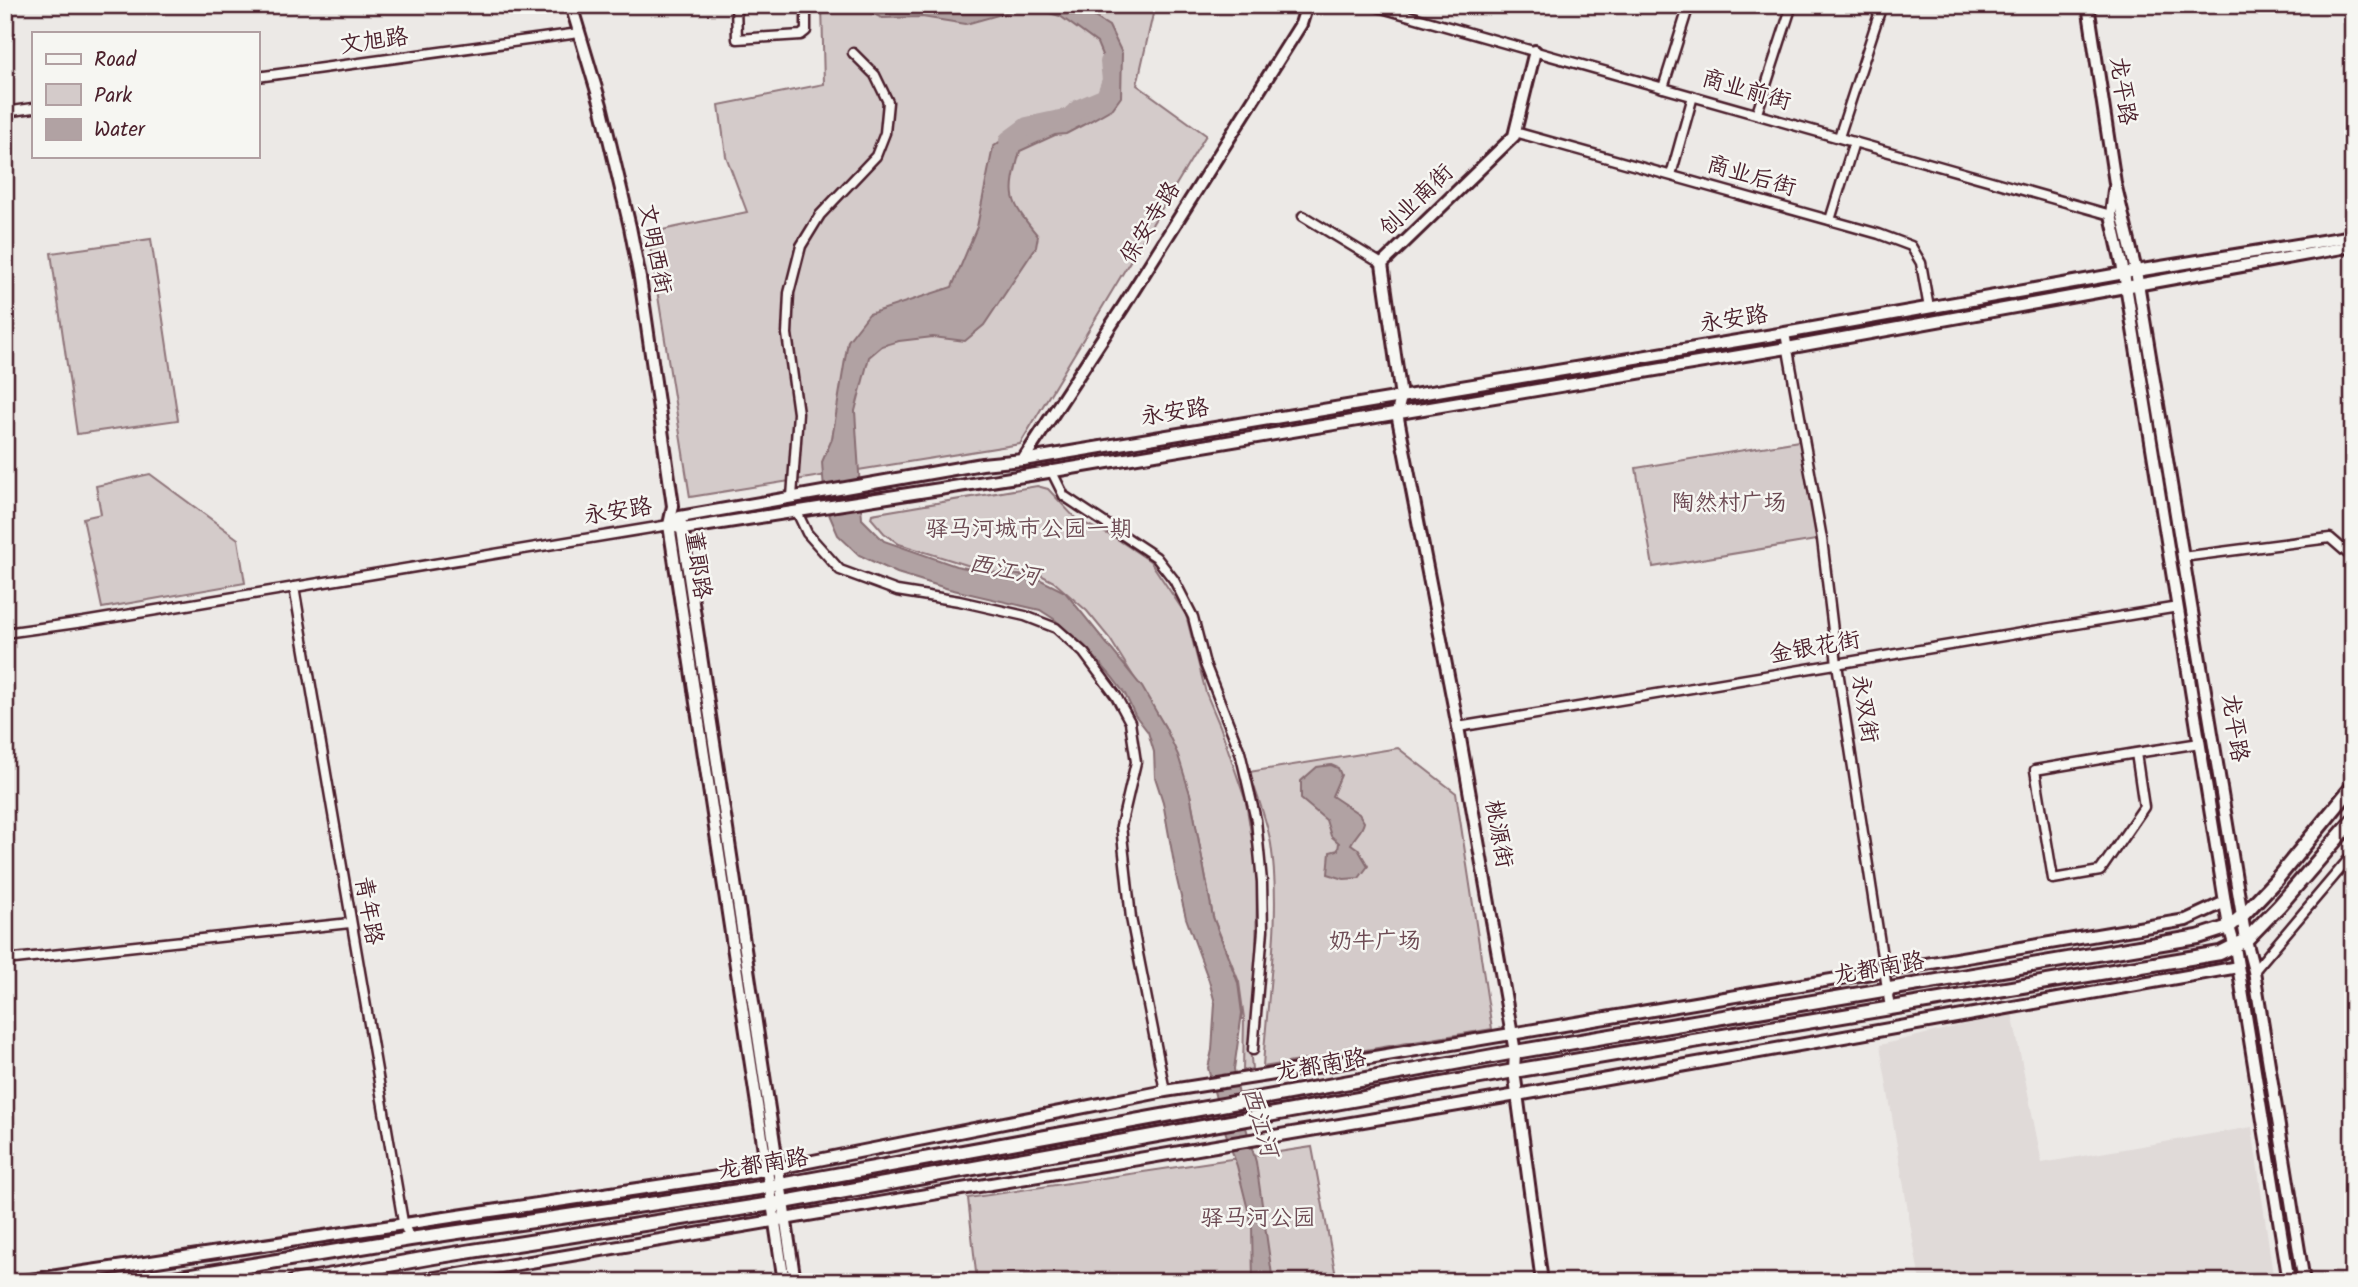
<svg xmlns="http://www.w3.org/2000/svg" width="2358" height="1287" font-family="Kalam,'LXGW WenKai TC',sans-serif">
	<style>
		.built { fill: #e0dad8 }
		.green { fill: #d4cbca; stroke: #8f757a; stroke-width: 2 }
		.water { fill: #b1a2a3; stroke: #886e73; stroke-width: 2 }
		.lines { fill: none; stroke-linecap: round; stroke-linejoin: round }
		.river { stroke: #b1a2a3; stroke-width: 18 }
		.street-casing { stroke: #4a1f2b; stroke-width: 13 }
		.secondary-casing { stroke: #4a1f2b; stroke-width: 16 }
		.primary-casing { stroke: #4a1f2b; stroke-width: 18 }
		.street { stroke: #f6f6f2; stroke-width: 8 }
		.secondary { stroke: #f6f6f2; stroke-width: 10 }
		.primary { stroke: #f6f6f2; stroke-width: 12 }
		.labels { text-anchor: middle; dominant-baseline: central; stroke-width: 5; stroke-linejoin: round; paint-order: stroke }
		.street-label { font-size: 23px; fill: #4a1f2b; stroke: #f6f6f2 }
		.park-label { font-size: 23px; fill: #6c4a53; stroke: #f6f6f2 }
		.water-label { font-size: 24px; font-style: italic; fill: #6e4d55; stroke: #f6f6f2 }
	</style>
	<rect width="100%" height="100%" fill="#ece9e6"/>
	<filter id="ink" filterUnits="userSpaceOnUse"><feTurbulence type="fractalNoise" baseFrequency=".0143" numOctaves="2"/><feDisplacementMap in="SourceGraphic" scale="14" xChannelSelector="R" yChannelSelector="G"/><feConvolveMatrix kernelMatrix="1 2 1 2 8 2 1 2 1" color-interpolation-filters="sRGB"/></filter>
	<g filter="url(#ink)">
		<polygon class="built" points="2012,1013 2042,1163 2252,1127 2274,1282 1920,1282 1880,1045"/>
		<g class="green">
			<polygon points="822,5 1155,5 1137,85 1206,135 1020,444 690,497 648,233 747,212 726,156 719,105 824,84"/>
			<polygon points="151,239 178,420 77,434 51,253"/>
			<polygon points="1805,440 1822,539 1653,567 1636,468"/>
			<polygon points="150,474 238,539 245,583 102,608 83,518 101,514 96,486"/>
			<polygon points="1037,486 1048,489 1077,520 1114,537 1150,561 1186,615 1206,693 1220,726 1246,802 1257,871 1256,975 1249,1036 1252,1069 1243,1071 1244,1018 1239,982 1213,917 1190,794 1165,727 1110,639 1087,611 1054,582 1037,573 1015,571 997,573 967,565 899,544 884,533 871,518 872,514"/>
			<path d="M1398 748 1456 793 1492 1029 1263 1067C1267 994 1282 917 1271 844 1267 820 1257 795 1249 772Z"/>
			<polygon points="1312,1147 1337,1282 977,1282 968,1198"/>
		</g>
		<g class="water">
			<path d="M854 5H1075L1109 26 1122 53 1121 97 1113 108 1083 125 1066 134 1055 135 1020 151C1008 197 1008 199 1038 236L1036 247 984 325 965 341 933 337 899 341 882 346 869 357 855 411 862 519 884 541 956 566 991 573 1033 576 1065 592 1142 687 1165 727 1178 755 1190 794 1213 917 1238 983 1242 1013 1234 1069 1243 1117 1256 1162 1273 1282H1253L1252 1226 1237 1166 1222 1122 1208 1068 1212 1050 1215 1003 1209 981 1186 918 1177 880 1163 802 1155 777 1154 752 1148 732 1135 715 1125 694 1112 677 1085 646 1054 619 1040 610 949 589 897 573 859 555 838 535 825 505 822 462 832 439 848 341 869 314 952 287 977 227 993 147 1017 128 1058 121 1085 102 1110 88 1107 67 1097 43 1060 16 1027 7 966 24 922 17 882 18Z"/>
			<path d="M1331 765 1338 768 1341 775 1332 796 1359 814 1364 822C1362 832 1355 835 1351 844L1358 849 1368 866 1359 878 1344 879 1328 874 1330 852 1338 850 1339 843 1331 836 1326 820 1301 799V781L1317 767Z"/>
		</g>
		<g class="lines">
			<polyline class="river" points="1008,140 1027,126 1069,117 1079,108 1105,97 1111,80 1109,62"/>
			<g class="street-casing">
				<g id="street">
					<polyline points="736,5 737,39 801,35 806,31 806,5"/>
					<polyline points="1371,5 2111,215"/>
					<polyline points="257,77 579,33"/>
					<polyline points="1663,88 1689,5"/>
					<polyline points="5,112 33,108"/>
					<polyline points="1757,113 1792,5"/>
					<polyline points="1515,132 1879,234 1911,246 1921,263 1929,308"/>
					<polyline points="1839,137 1882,5"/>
					<polyline points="1671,175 1693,96"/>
					<polyline points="1303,216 1382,264"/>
					<polyline points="1830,220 1854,142"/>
					<polyline points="1785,333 1822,539 1837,664 1890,1008"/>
					<polyline points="1051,470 1064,496 1156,557 1174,580 1193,617 1205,664 1240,752 1256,820 1262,882 1263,930 1253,1050"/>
					<polyline points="792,497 798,413 787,334 789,293 801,246 820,215 876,156 885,133 888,102 875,75 853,53"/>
					<polyline points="797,512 807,533 840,570 897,591 959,601 1025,616 1056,628 1084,653 1116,696 1130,722 1136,762 1121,826 1131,918 1165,1091"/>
					<polyline points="2182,557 2330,538 2353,558"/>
					<polyline points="294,587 403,1222 410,1239"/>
					<polyline points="5,633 84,622 669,525"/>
					<polyline points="1458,727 2178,607"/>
					<polyline points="2136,753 2035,770 2053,879 2100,871 2144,807 2136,753 2200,743"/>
					<polyline points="5,960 350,923"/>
					<polyline points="2254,971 2353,854"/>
				</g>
			</g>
			<g class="secondary-casing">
				<g id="secondary">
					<polyline points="571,5 601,105 630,227 640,278 673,506 669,525 784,1282"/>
					<polyline points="2088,5 2115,183 2136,271 2246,940 2254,971 2304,1282"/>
					<polyline points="1535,51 1514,136 1382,264 1401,397 1397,413 1458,727 1515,1052 1514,1071 1542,1282"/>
					<polyline points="2114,190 2111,215 2124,273 2229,927 2235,947 2289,1282"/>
					<polyline points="1023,460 1123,307 1301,24 1307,5"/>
					<polyline points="681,523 795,1282"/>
					<polyline points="669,525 680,517 982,464 1023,460 1785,333 2136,271 2353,236"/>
					<polyline points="669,525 683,529 1036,474 1787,348 2353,246"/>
					<polyline points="17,1282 778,1168 1165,1091 1268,1075 2186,920 2225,902"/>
					<polyline points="412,1282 1517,1095 2238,967"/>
				</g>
			</g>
			<g class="primary-casing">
				<g id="primary">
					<polyline points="150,1282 410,1239 780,1185 1515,1052 2198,937 2229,927 2243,915 2276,880 2353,786"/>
					<polyline points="293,1282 434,1257 784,1202 1514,1071 2220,953 2246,940 2279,906 2353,820"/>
				</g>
			</g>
			<use href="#street" class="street"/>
			<use href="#secondary" class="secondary"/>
			<use href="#primary" class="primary"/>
		</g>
	</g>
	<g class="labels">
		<g class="street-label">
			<text transform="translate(374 42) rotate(-8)">文旭路</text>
			<text transform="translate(1746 91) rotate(16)">商业前街</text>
			<text transform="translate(2122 91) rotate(81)">龙平路</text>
			<text transform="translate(1751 177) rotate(16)">商业后街</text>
			<text transform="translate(1417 201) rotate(-44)">创业南街</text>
			<text transform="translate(1151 223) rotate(-58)">保安寺路</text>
			<text transform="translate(654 249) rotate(79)">文明西街</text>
			<text transform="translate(1734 320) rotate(-9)">永安路</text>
			<text transform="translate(1175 413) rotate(-9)">永安路</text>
			<text transform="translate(618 512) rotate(-9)">永安路</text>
			<text transform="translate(697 565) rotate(82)">董郞路</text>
			<text transform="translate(1815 648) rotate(-10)">金银花街</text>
			<text transform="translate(1864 709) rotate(81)">永双街</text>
			<text transform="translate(2234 728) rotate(81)">龙平路</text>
			<text transform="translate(1498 834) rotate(80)">桃源街</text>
			<text transform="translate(368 911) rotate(80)">青年路</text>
			<text transform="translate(1879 969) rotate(-10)">龙都南路</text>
			<text transform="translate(1321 1066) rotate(-10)">龙都南路</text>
			<text transform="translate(763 1165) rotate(-9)">龙都南路</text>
		</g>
		<g class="park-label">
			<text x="1729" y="504">陶然村广场</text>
			<text x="1029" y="530">驿马河城市公园一期</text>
			<text x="1375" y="942">奶牛广场</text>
			<text x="1258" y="1219">驿马河公园</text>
		</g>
		<g class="water-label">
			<text transform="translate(1004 571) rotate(12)">西江河</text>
			<text transform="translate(1259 1122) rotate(73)">西江河</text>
		</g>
	</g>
	<rect width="2358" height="1287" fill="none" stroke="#f6f6f2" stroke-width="28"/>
	<rect x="14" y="14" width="2330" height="1259" fill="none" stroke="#4a1f2b" stroke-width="2.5" filter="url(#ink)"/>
	<rect x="32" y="32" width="228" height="126" fill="#f6f6f2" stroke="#b1a0a2" stroke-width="2"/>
	<rect x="46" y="54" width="35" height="10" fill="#f6f6f2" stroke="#b1a0a2" stroke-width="2"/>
	<text x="94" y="66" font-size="21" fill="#4a1f2b">Road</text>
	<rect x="46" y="84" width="35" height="21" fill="#d4cbca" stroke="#b1a0a2" stroke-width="2"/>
	<text x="94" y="102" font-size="21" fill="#4a1f2b">Park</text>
	<rect x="46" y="119" width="35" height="21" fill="#b1a2a3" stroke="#b1a0a2" stroke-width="2"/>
	<text x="94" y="136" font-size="21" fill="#4a1f2b">Water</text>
</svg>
